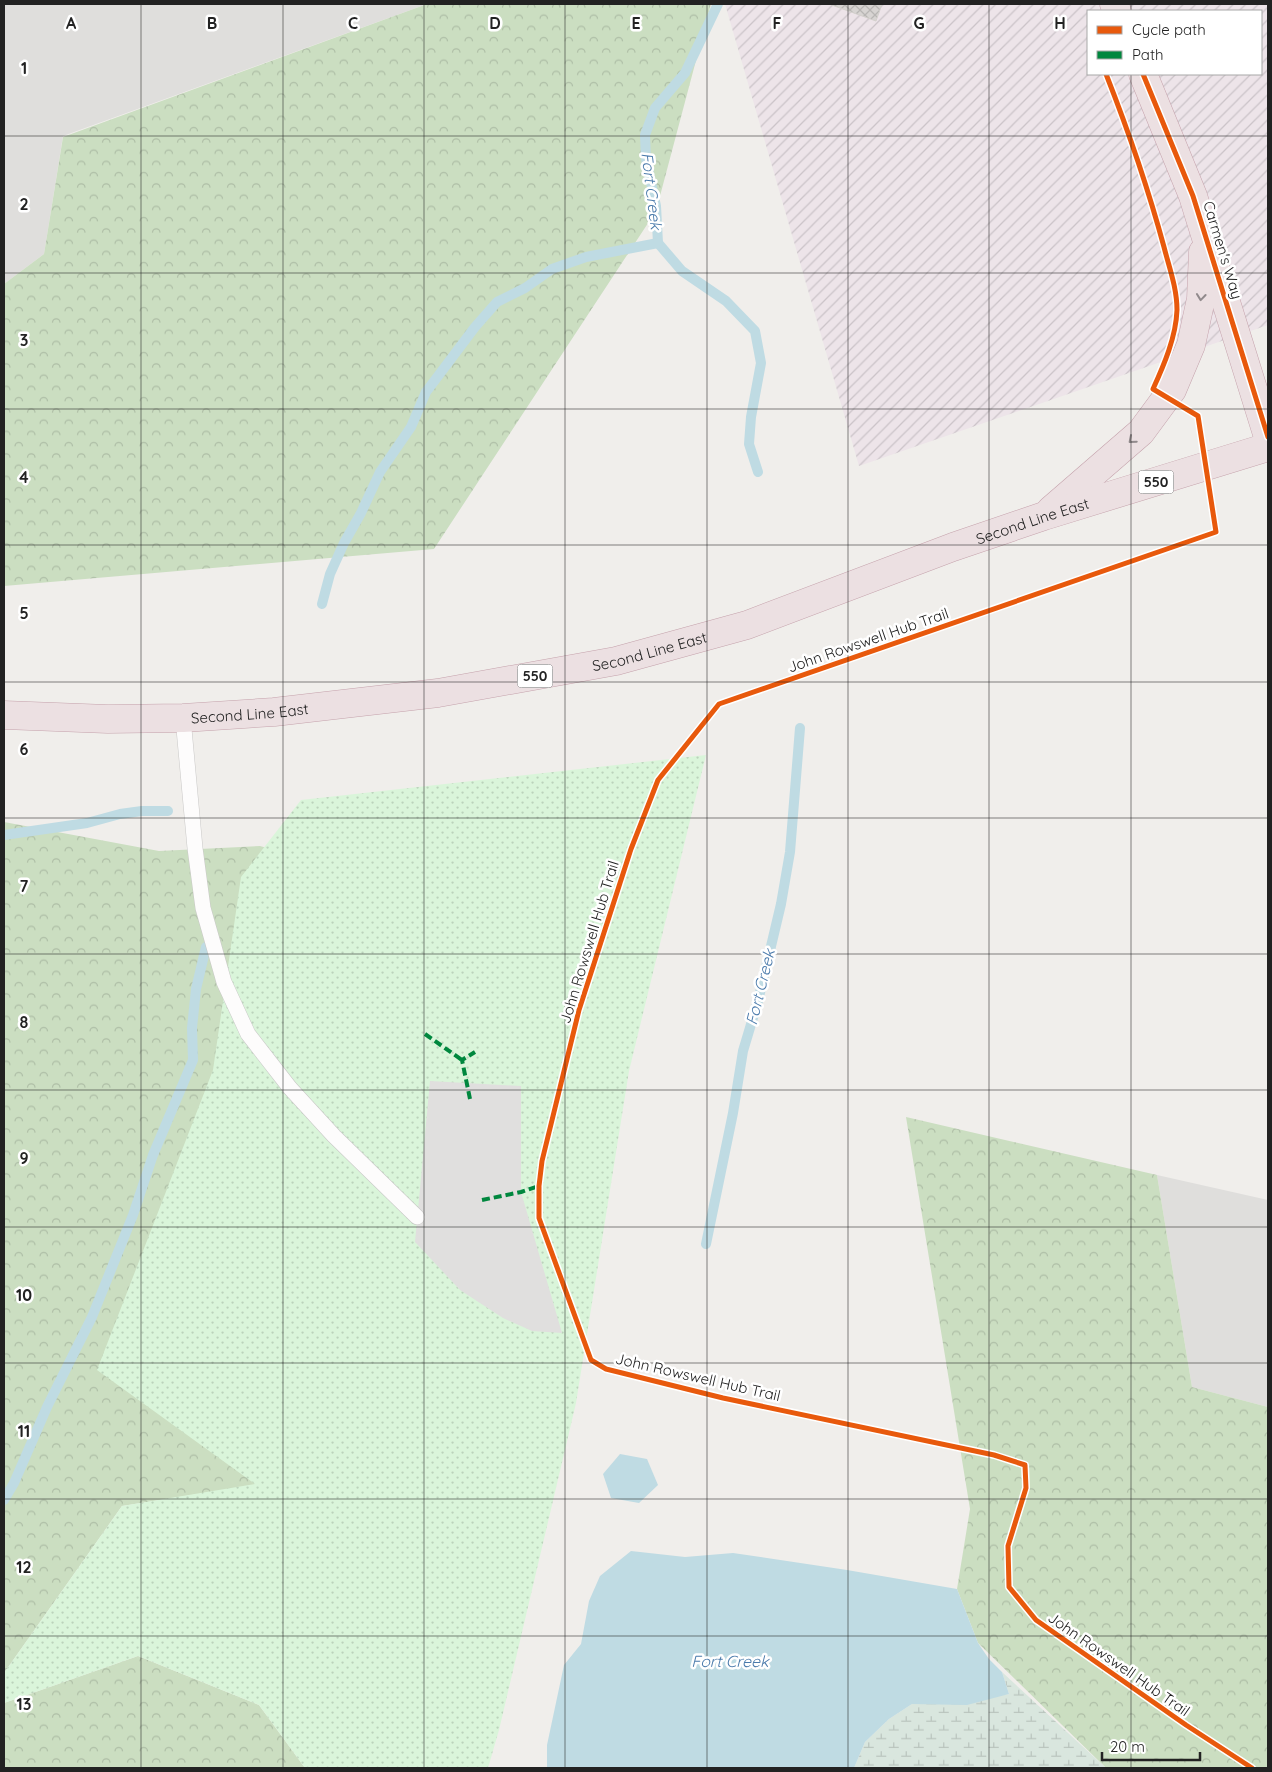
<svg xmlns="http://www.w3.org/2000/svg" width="1272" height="1772" font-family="Quicksand,sans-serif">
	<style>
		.residential { fill: #dfdedc }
		.industrial { fill: url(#industrial-furrows); fill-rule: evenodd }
		.forest { fill: url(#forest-crowns) }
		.wetland { fill: url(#wetland-marsh) }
		.park { fill: url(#park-dots) }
		.parking { fill: #e0dfde }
		.water { fill: #bfdbe3 }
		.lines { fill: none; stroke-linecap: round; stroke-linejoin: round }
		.stream { stroke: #bfdbe3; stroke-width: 10 }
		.building { fill: url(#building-cross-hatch); stroke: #d3d0cc }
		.lane-casing { stroke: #c9c8c7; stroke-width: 16 }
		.highway-casing { stroke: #c5a2ac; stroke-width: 29 }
		.lane { stroke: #fdfcfc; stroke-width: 15 }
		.highway { stroke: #ece0e2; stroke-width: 28 }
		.quiet { stroke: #00873e; stroke-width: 4; stroke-dasharray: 8 4; stroke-linecap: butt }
		.cycleway-casing { stroke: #fff; stroke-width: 8 }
		.cycleway { stroke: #e8590c; stroke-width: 5 }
		.oneway { stroke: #918a8c }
		.grid { fill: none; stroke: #222; stroke-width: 1; stroke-opacity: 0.55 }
		.labels { text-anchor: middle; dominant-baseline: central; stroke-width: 5; stroke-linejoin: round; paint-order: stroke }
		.shield { fill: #fff; stroke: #646464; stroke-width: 1 }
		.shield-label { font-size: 14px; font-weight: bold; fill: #222 }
		.street-label { font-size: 15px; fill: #222; stroke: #fff }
		.water-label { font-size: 16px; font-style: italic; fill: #4a7aab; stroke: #fff }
		.grid-label { font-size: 16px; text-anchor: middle; font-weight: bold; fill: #222; stroke: #fff; stroke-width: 5; stroke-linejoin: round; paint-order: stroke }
	</style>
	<defs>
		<pattern id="industrial-furrows" width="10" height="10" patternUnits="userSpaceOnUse" patternTransform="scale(1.25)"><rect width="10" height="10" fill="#ede4e9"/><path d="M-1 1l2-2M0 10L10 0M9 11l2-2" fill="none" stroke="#cbc3c8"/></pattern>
		<pattern id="forest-crowns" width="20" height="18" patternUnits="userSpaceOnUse" patternTransform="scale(1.25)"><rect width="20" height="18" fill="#cbdec1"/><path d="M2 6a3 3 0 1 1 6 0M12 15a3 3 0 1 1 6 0" fill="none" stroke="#aebea6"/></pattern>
		<pattern id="wetland-marsh" width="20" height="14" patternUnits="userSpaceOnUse" patternTransform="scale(1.25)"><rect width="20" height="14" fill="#d9e6de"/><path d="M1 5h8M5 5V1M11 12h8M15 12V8" fill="none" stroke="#bac5be"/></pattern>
		<pattern id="park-dots" width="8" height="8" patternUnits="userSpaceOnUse" patternTransform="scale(1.25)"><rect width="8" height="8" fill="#daf5da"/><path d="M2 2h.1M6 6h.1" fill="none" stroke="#bbd2bb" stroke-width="1.8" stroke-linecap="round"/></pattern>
		<pattern id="building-cross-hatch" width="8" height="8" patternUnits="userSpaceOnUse" patternTransform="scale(1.25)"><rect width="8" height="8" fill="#d7d4d2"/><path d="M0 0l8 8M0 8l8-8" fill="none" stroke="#b8b6b4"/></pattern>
	</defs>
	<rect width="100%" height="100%" fill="#f0eeeb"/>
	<g class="residential">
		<polygon points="4,4 427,4 63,136 44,254 4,284"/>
		<polygon points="1157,1175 1268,1200 1268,1407 1192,1387"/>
	</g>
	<path class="industrial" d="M725 4H1268V325L859 466ZM1088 11H1261V74H1088Z"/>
	<g class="forest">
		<polygon points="427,4 711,4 656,211 434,549 4,586 4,284 44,254 63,137"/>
		<polygon points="4,822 159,851 260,846 417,890 256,1485 122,1506 4,1673"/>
		<polygon points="906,1117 1157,1175 1192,1387 1268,1407 1268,1768 1106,1768 978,1643 957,1589 970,1509"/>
		<polygon points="138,1656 259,1705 305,1768 4,1768 4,1703"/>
	</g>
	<polygon class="wetland" points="1002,1672 1106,1768 854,1768 865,1742 889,1719 912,1704 935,1704 1009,1694"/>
	<polygon class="park" points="706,755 629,1071 576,1403 499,1730 488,1768 305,1768 259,1705 138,1656 4,1703 4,1673 122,1506 255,1484 97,1370 213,1070 241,877 301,800"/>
	<polygon class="parking" points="430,1081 521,1086 521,1192 562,1333 532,1331 503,1318 460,1290 415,1242"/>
	<g class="water">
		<polygon points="620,1454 647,1459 658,1485 639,1503 611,1498 603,1474"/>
		<polygon points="631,1551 685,1557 733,1553 847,1570 957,1589 978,1643 989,1659 1002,1672 1009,1694 967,1705 912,1704 889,1719 865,1742 854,1768 547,1768 547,1745 564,1665 581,1644 589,1601 600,1576"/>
	</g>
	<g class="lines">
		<g class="stream">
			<polyline points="718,4 685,73 655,108 645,135 646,159 656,206 658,243 682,271 726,301 755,331 761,363 751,417 749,444 758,472"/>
			<polyline points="322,604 330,574 344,543 361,513 380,472 411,427 426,392 475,327 497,302 525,288 552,269 586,257 658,243"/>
			<polyline points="4,835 87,823 120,814 142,811 168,811"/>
			<polyline points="706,1244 733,1113 743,1051 758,1001 781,904 790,852 800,728"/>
			<polyline points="4,1500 14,1483 47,1407 92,1317 133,1215 153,1155 193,1060 192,1028 196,989 206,947"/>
		</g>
	</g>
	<polygon class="building" points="829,4 882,4 876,21"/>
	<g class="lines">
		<g class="lane-casing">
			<polyline id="lane" points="183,718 195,848 203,908 224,982 248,1034 290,1088 334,1136 417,1217"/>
		</g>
		<g class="highway-casing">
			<g id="highway">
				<polyline points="1114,4 1117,11"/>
				<polyline points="1143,74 1193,196 1268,437"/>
				<polyline points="1051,510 1141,432 1172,390 1191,345 1201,299 1203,252"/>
				<path id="s1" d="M4 715 108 719 183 718 274 712 438 693 616 661 747 625 953 547 1044 516 1268 447"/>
			</g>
		</g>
		<use href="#lane" class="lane"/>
		<use href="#highway" class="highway"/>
		<g class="quiet">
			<polyline points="425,1034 462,1060"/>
			<polyline points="470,1099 462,1060 475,1052"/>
			<polyline points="482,1200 521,1192 539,1186"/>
		</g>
		<g class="cycleway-casing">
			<g id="cycleway">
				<path d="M1106 74C1128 130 1148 188 1164 247 1169 267 1177 288 1177 310 1176 337 1164 365 1153 389L1198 416 1216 532 719 704 658 780 631 849 579 1010 542 1161 539 1186V1218L591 1360 606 1369 723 1398 994 1455 1025 1465 1026 1488 1008 1546 1009 1587 1036 1620 1186 1725 1252 1768"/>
				<polyline points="1143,74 1193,196 1268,437"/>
			</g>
		</g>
		<use href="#cycleway" class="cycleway"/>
	</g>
	<defs><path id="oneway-chevron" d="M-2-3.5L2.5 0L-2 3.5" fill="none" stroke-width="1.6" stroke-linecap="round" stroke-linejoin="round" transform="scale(1.25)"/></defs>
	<g class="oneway">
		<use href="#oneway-chevron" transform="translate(1201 297) rotate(96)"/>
		<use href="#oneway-chevron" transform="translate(1132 440) rotate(139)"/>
	</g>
	<path class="grid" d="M141 4V1768M283 4V1768M424 4V1768M565 4V1768M707 4V1768M848 4V1768M989 4V1768M1131 4V11M1131 74V1768M4 136H1268M4 273H1268M4 409H1268M4 545H1268M4 682H1268M4 818H1268M4 954H1268M4 1090H1268M4 1227H1268M4 1363H1268M4 1499H1268M4 1636H1268"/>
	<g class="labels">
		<g class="shield">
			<rect x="1138.5" y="470.5" width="35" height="23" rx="4"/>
			<rect x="517.5" y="664.5" width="35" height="23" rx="4"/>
		</g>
		<g class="shield-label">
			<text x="1156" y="482">550</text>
			<text x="535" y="676">550</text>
		</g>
		<g class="street-label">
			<text transform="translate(1223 250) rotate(73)">Carmen's Way</text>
			<text stroke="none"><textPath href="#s1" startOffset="1056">Second Line East</textPath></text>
			<text transform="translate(868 640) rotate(-19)">John Rowswell Hub Trail</text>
			<text stroke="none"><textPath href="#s1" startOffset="651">Second Line East</textPath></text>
			<text stroke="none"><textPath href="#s1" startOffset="246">Second Line East</textPath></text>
			<text transform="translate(589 942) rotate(-73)">John Rowswell Hub Trail</text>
			<text transform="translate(698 1377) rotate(13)">John Rowswell Hub Trail</text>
			<text transform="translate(1119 1664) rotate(35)">John Rowswell Hub Trail</text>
		</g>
		<g class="water-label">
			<text transform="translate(652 191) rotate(83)">Fort Creek</text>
			<text transform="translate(760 987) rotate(-76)">Fort Creek</text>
			<text x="730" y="1661">Fort Creek</text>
		</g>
	</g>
	<g class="grid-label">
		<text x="71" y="29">A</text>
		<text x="212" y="29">B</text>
		<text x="353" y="29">C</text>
		<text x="495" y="29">D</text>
		<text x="636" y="29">E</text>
		<text x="777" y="29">F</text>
		<text x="919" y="29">G</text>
		<text x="1060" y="29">H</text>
		<text x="24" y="74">1</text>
		<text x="24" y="210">2</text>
		<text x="24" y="346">3</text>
		<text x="24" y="483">4</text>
		<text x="24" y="619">5</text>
		<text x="24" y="755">6</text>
		<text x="24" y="892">7</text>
		<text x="24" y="1028">8</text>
		<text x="24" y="1164">9</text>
		<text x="24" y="1301">10</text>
		<text x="24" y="1437">11</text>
		<text x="24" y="1573">12</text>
		<text x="24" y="1710">13</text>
	</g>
	<rect width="1272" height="1772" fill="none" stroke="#222222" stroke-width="10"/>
	<rect x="1087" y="10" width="175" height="65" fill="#ffffff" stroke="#a7a7a7"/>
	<rect x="1097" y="26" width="25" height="8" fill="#e8590c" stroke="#a7a7a7"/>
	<text x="1132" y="35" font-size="15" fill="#222222">Cycle path</text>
	<rect x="1097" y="51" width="25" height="8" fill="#00873e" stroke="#a7a7a7"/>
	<text x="1132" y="60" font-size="15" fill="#222222">Path</text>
	<path d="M1102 1752v8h98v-8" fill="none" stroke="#222222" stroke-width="2.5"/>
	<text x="1110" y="1752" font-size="15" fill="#222222" stroke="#ffffff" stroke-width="4" paint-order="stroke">20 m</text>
</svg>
